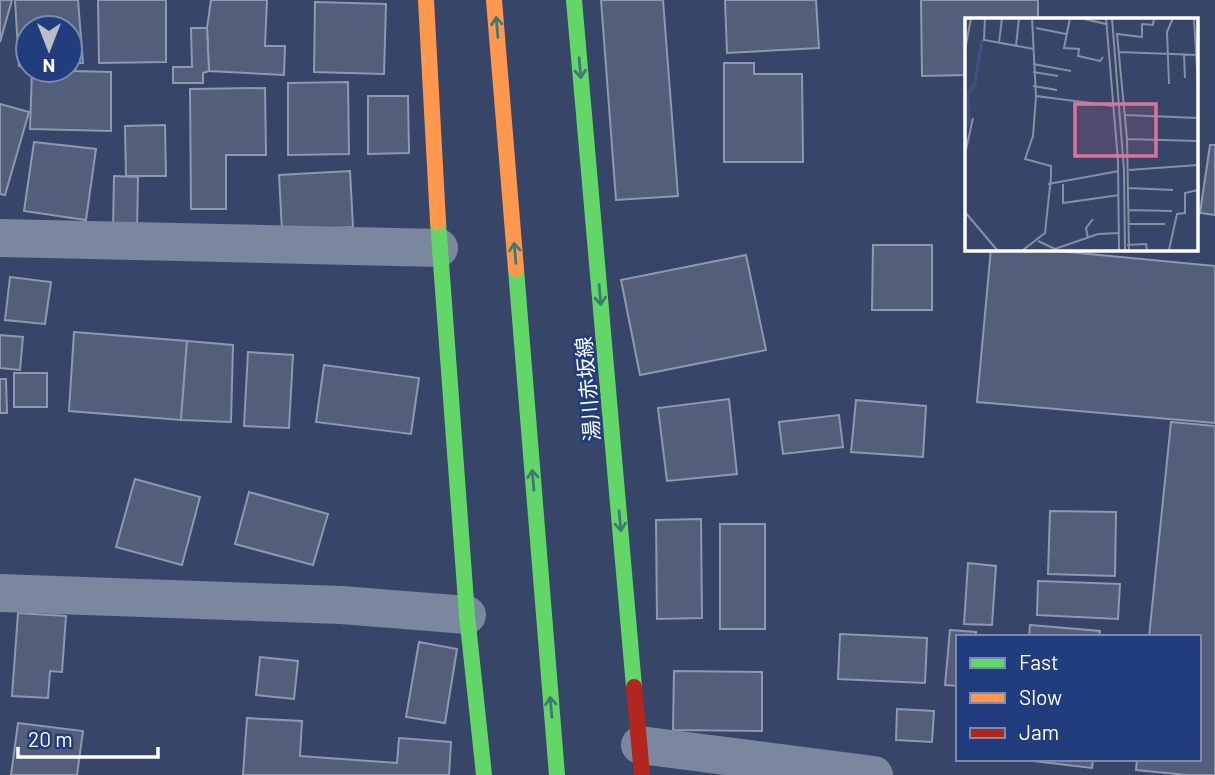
<svg xmlns="http://www.w3.org/2000/svg" width="1215" height="775" font-family="Barlow,'Noto Sans JP',sans-serif">
	<style>
		.building { fill: #525e7a; stroke: #8f98ae; stroke-width: 2 }
		.lines { fill: none; stroke-linecap: round; stroke-linejoin: round }
		.street { stroke: #7b869f; stroke-width: 38 }
		.fast { stroke: #63d668; stroke-width: 16 }
		.slow { stroke: #ff974d; stroke-width: 16 }
		.jam { stroke: #b3261e; stroke-width: 16 }
		.oneway { stroke: #3c7a75 }
		.labels { text-anchor: middle; dominant-baseline: central; stroke-width: 5; stroke-linejoin: round; paint-order: stroke }
		.street-label { font-size: 21px; fill: #fff; stroke: #223d7d }
		.inset-river { fill: none; stroke: #3e5281; stroke-width: 3.5 }
		.inset-road { fill: none; stroke: #878fa4; stroke-width: 2 }
		.view { fill: #da749d; fill-opacity: 0.15; stroke: #da749d; stroke-width: 3.5 }
		.inset-edge { fill: none; stroke: #fff; stroke-width: 3.5 }
	</style>
	<rect width="100%" height="100%" fill="#374568"/>
	<g class="building">
		<polygon points="0,0 12,0 0,42"/>
		<polygon points="15,0 78,0 83,63 70,63 70,28 28,28 28,66 19,66"/>
		<polygon points="98,0 166,0 166,62 99,63"/>
		<polygon points="211,0 267,0 265,46 285,46 284,75 209,71 207,28"/>
		<polygon points="601,0 663,0 678,196 616,200"/>
		<polygon points="725,0 816,0 819,48 727,53"/>
		<polygon points="921,0 1038,0 1038,19 967,19 967,75 922,76"/>
		<polygon points="315,2 386,4 384,74 314,72"/>
		<polygon points="191,28 207,28 209,71 203,73 203,83 173,83 173,67 192,67"/>
		<polygon points="724,63 754,63 754,74 802,74 803,162 724,162"/>
		<polygon points="32,70 111,72 111,131 30,129"/>
		<polygon points="348,82 349,154 288,155 288,83"/>
		<polygon points="265,88 266,155 226,155 226,209 191,209 190,89"/>
		<polygon points="368,96 408,96 409,153 368,154"/>
		<polygon points="0,104 29,112 5,195 0,194"/>
		<polygon points="165,125 166,176 126,176 125,126"/>
		<polygon points="34,142 96,149 86,220 24,211"/>
		<polygon points="1210,145 1215,145 1215,215 1200,213"/>
		<polygon points="350,171 353,227 282,231 279,175"/>
		<polygon points="114,176 138,177 137,230 113,229"/>
		<polygon points="873,245 932,245 932,310 872,310"/>
		<polygon points="991,248 1026,248 1215,266 1215,423 977,402"/>
		<polygon points="746,255 766,350 640,375 621,280"/>
		<polygon points="10,277 51,282 45,324 5,320"/>
		<polygon points="74,332 187,341 181,420 69,411"/>
		<polygon points="0,335 23,337 20,370 0,368"/>
		<polygon points="187,341 233,345 231,422 181,420"/>
		<polygon points="248,352 293,355 289,428 244,426"/>
		<polygon points="324,365 419,378 411,434 316,422"/>
		<rect x="14" y="373" width="33" height="34"/>
		<polygon points="0,379 6,379 7,413 0,413"/>
		<polygon points="729,399 737,474 667,481 658,408"/>
		<polygon points="856,400 926,406 923,457 851,452"/>
		<polygon points="839,415 843,447 783,454 779,422"/>
		<polygon points="1171,422 1215,426 1215,775 1187,775 1136,770 1137,759 1199,759 1199,637 1149,637"/>
		<polygon points="135,479 200,497 182,565 116,547"/>
		<polygon points="249,492 328,514 313,565 235,544"/>
		<polygon points="1050,511 1116,512 1115,576 1048,574"/>
		<polygon points="701,519 702,618 657,619 656,520"/>
		<rect x="720" y="524" width="45" height="105"/>
		<polygon points="968,563 996,566 992,625 964,624"/>
		<polygon points="1038,581 1120,584 1118,619 1037,615"/>
		<polygon points="18,613 66,616 62,672 50,671 48,698 12,696"/>
		<polygon points="1030,625 1100,631 1099,637 1029,637"/>
		<polygon points="950,630 976,632 976,637 958,637 958,686 945,685"/>
		<polygon points="840,634 927,638 925,683 838,679"/>
		<polygon points="419,642 457,649 445,723 406,717"/>
		<polygon points="260,657 298,661 294,699 256,695"/>
		<polygon points="674,671 762,672 762,731 673,730"/>
		<polygon points="897,709 934,711 932,742 896,740"/>
		<polygon points="247,718 302,721 300,756 397,763 399,738 451,742 449,775 243,775"/>
		<polygon points="18,723 83,731 77,775 11,775"/>
		<polygon points="1016,759 1093,759 1092,768"/>
	</g>
	<g class="lines">
		<g class="street">
			<polyline points="0,238 439,248"/>
			<polyline points="0,593 341,605 467,615"/>
			<polyline points="640,745 874,775"/>
		</g>
		<g class="fast">
			<polyline points="574,0 634,687"/>
			<polyline points="438,222 467,615 484,775"/>
			<polyline points="516,269 557,775"/>
		</g>
		<g class="slow">
			<polyline points="426,0 438,222"/>
			<polyline points="494,0 516,269"/>
		</g>
		<polyline class="jam" points="634,687 642,775"/>
	</g>
	<defs><path id="oneway-shaft" d="M-6 0H5M1.5-3L5.5 0L1.5 3" fill="none" stroke-width="1.6" stroke-linecap="round" stroke-linejoin="round" transform="scale(1.75)"/></defs>
	<g class="oneway">
		<use href="#oneway-shaft" transform="translate(497 27) rotate(-95)"/>
		<use href="#oneway-shaft" transform="translate(580 68) rotate(85)"/>
		<use href="#oneway-shaft" transform="translate(515 253) rotate(-95)"/>
		<use href="#oneway-shaft" transform="translate(600 295) rotate(85)"/>
		<use href="#oneway-shaft" transform="translate(533 480) rotate(-95)"/>
		<use href="#oneway-shaft" transform="translate(620 521) rotate(85)"/>
		<use href="#oneway-shaft" transform="translate(551 707) rotate(-95)"/>
	</g>
	<g class="labels">
		<g class="street-label">
			<text transform="translate(587 389) rotate(-95)">湯川赤坂線</text>
		</g>
	</g>
	<g transform="translate(965 18)">
		<rect width="233" height="233" fill="#374568"/>
		<path class="inset-river" d="M4 107 3 77 10 65 17 22"/>
		<path class="inset-road" d="M20 0 19 22 69 31M105 0 99 30 114 31 113 38 135 43 138 39M115 0 141 6M141 0 153 143 154 232M147 0 159 152 160 232M229 0 233 69M71 10 101 16M34 25 37 0M51 28 54 0M0 32 6 0M154 34 233 37M219 37 220 60M68 46 106 53M68 54 93 58M204 66 202 14 208 0M68 68 92 72M71 78 149 88M160 97 233 100M162 121 233 123M0 136 8 100M164 152 233 147M83 166 154 153M98 166V185L154 177M163 170 208 172M163 192 207 193M0 194 32 232M163 206H200M123 220 121 210 128 201M73 223 90 231 133 216 154 215M162 227 181 226 182 232M58 232 80 215 86 159V148L60 141 68 118 71 78 67 0M164 232 162 121 152 16 177 19V6L188 7 189 0M204 232 212 196 220 195V175L233 172"/>
		<path class="view" d="M110 86H191V138H110Z"/>
		<rect width="233" height="233" class="inset-edge"/>
	</g>
	<rect x="956" y="635" width="245" height="126" fill="#223d7d" stroke="#7a8bb1" stroke-width="2"/>
	<rect x="970" y="658" width="35" height="10" fill="#63d668" stroke="#7a8bb1" stroke-width="2"/>
	<text x="1019" y="670" font-size="21" fill="#ffffff">Fast</text>
	<rect x="970" y="693" width="35" height="10" fill="#ff974d" stroke="#7a8bb1" stroke-width="2"/>
	<text x="1019" y="705" font-size="21" fill="#ffffff">Slow</text>
	<rect x="970" y="728" width="35" height="10" fill="#b3261e" stroke="#7a8bb1" stroke-width="2"/>
	<text x="1019" y="740" font-size="21" fill="#ffffff">Jam</text>
	<g transform="translate(49 49) rotate(180)"><circle r="33" fill="#223d7d" stroke="#7a8bb1" stroke-width="2"/>
	<path d="M0-5L12 26L0 18L-12 26Z" fill="#b9beca"/>
	<text y="-10" font-size="19" font-weight="bold" text-anchor="middle" fill="#ffffff">N</text>
	</g>
	<path d="M18 747v10h140v-10" fill="none" stroke="#ffffff" stroke-width="3.5"/>
	<text x="28" y="747" font-size="21" fill="#ffffff" stroke="#223d7d" stroke-width="5" paint-order="stroke">20 m</text>
</svg>
